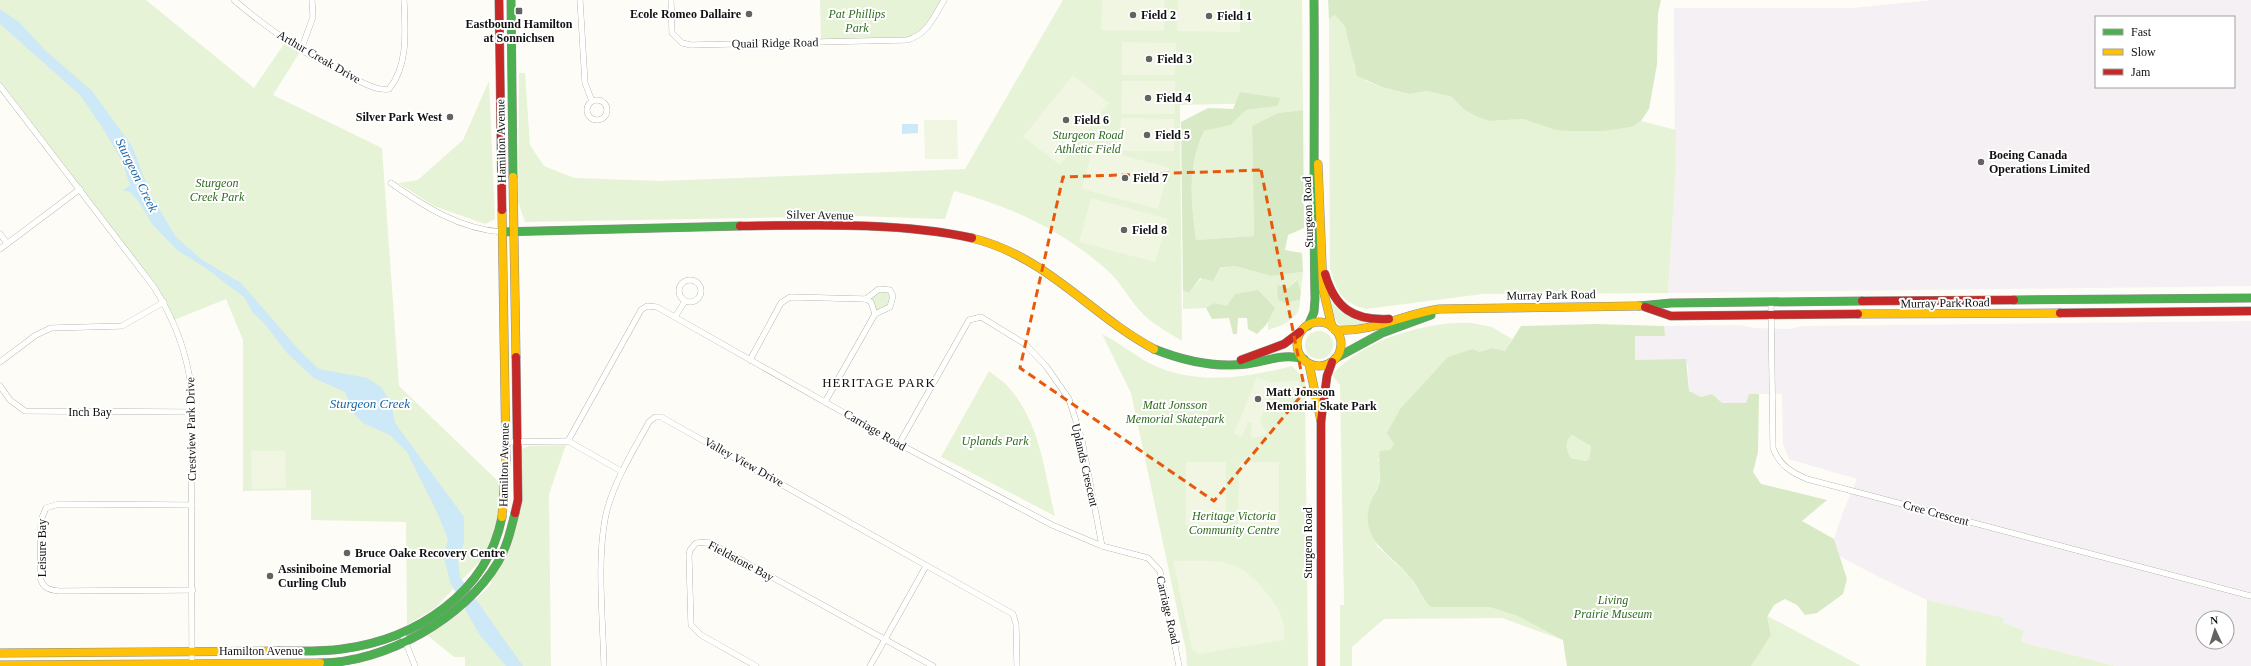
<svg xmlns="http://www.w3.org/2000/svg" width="2251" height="666" font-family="Georgia,serif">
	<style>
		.industrial { fill: #f5f0f3; fill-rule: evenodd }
		.green { fill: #e7f3d7 }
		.forest { fill: #d8eac5; fill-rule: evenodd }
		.pitch { fill: #f0f6e1 }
		.water { fill: #cde8f7 }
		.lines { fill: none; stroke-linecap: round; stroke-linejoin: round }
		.street-casing { stroke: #979795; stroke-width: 6 }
		.fast-casing { stroke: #8e8d8b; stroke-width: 9 }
		.slow-casing { stroke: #8e8d8b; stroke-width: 9 }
		.jam-casing { stroke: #8e8d8b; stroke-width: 9 }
		.street { stroke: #fffffe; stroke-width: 5.5 }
		.fast { stroke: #4caf50; stroke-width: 8 }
		.slow { stroke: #ffc107; stroke-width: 8 }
		.jam { stroke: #c62828; stroke-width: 8 }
		.marked { fill: none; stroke: #e8590c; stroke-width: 3; stroke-dasharray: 8 5; stroke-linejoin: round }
		.poi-dot { fill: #646362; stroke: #fff; stroke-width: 1.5 }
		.labels { text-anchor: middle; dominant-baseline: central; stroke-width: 4; stroke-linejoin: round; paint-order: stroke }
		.poi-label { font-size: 12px; font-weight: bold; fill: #111; stroke: #fff; text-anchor: start }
		.park-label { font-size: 12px; font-style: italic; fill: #2f6b1f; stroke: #fff }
		.street-label { font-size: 12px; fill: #111; stroke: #fff }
		.water-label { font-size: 13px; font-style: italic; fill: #1768a6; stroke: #fff }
		.neighbourhood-label { font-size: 13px; letter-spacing: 1px; fill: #111; stroke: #fff }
	</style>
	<rect width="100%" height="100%" fill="#fdfcf7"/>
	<g class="industrial">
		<path d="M1933 0H2251V286L1668 293 1675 179 1674 8H1853ZM2096 17H2234V87H2096Z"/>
		<path d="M2251 321V666H2116L2021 642 2024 630 2003 623 2004 619 1927 600 1877 576 1839 556 1834 539 1843 512 1857 479 1789 459 1783 444 1782 394H1749L1746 403H1721L1712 394 1701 397 1689 391 1688 365 1635 361 1634 336H1664V326L1740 325 1755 328 1788 329 1804 326ZM2203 618H2227V642H2203Z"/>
	</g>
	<g class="green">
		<polygon points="0,0 146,0 254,88 286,41 301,50 273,95 382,148 399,386 501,484 497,526 483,558 434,609 407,625 406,522 311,520 311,490 243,491 243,340 226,299 174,320 164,302 0,86"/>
		<polygon points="820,0 944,0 928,26 914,39 821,42"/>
		<path d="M1063 0H1302L1303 110 1278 113 1252 127 1254 236 1196 240C1191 200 1187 169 1204 131L1231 125 1246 110 1278 106V103L1180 105 1182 341C1170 333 1154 325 1144 315 1130 302 1122 283 1107 270 1060 229 1014 208 954 191L945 219 856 216 525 222 518 202 519 73H525L530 145 544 166 574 178 661 181 965 169Z"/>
		<path d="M1335 15 1345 27 1351 44 1354 67 1366 81 1382 87 1409 94 1427 91 1452 97 1463 109 1490 121 1523 119 1568 131H1605L1632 127 1641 121 1676 130 1675 181 1668 293 1483 294 1366 309C1342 303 1336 291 1330 268L1329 19Z"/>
		<polygon points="489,81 495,219 485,224 434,206 398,183 418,180 463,140"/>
		<path d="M1235 266 1271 276 1303 272 1301 291 1296 280 1288 288 1278 286 1285 303 1300 300C1301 319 1283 325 1268 330V318L1214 303 1206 308 1183 309V291L1189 293C1202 275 1212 269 1235 266Z"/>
		<polygon points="879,289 890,290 893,302 875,314 866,299"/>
		<path d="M1328 296C1337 312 1349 318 1366 323L1365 325 1347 328 1338 324 1329 306Z"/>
		<path d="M1472 323 1492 327 1512 339 1505 351 1492 348 1479 352 1394 444 1390 450 1378 459 1381 471 1378 487 1371 501 1377 546 1410 577 1425 601 1762 613 1861 666H1567L1563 640 1502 618 1384 619 1352 647V666H1340V605H1344L1340 385 1332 375C1363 340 1426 321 1472 323Z"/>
		<circle cx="1319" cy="345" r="14"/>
		<path d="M1102 334C1119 342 1134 355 1151 364 1197 386 1245 378 1292 366L1305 380 1308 666H1187L1186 651 1131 393Z"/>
		<path d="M989 371C996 377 1005 382 1010 389 1040 423 1045 474 1055 516L941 457Z"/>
		<path d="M1572 435 1591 446 1589 459 1586 461 1571 458C1566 450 1564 442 1572 435Z"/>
		<path d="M566 445 549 494 551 666H465V657H454L427 635C452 620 472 605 491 584V580C506 558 518 533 520 505 521 490 516 462 522 449L529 446Z"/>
		<polygon points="1927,600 2004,618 2003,623 2024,630 2021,642 2116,666 1926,666"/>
	</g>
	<g class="forest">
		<polygon points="1328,0 1661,0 1658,13 1657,64 1649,109 1641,121 1632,127 1605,131 1568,131 1556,130 1523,119 1490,121 1478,117 1463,109 1452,97 1427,91 1409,94 1382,87 1357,76 1345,27 1335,15 1329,19"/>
		<path d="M1240 92 1280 98 1278 106 1246 110 1231 125 1204 131C1187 168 1191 201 1196 240L1254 236 1252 126 1278 113 1303 110 1304 228 1288 235 1285 250 1302 253 1303 272 1271 276 1235 266 1220 268 1213 281 1200 278 1189 293 1183 291 1181 122 1208 108 1233 109Z"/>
		<polygon points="1297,280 1301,291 1300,300 1285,303 1278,300 1277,285 1288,288"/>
		<polygon points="1258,290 1275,308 1266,325 1257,334 1248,329 1247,318 1238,318 1237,334 1233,334 1229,318 1212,319 1206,308 1214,303 1227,306 1235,294"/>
		<path d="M1596 324 1664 326 1665 336H1635V360L1686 359 1689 391 1701 397 1712 394 1722 403H1746L1749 394H1759L1758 452 1753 472 1761 484 1827 500 1802 521 1834 539 1847 579 1843 594 1817 613 1805 615 1797 605 1785 599 1774 605 1767 617 1771 635 1751 666H1567L1563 640 1518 616 1490 607H1431C1421 598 1418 586 1410 577 1390 553 1357 539 1371 501 1372 496 1377 492 1378 487 1383 475 1377 463 1380 451L1390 450 1394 444 1387 433 1400 409 1448 357 1473 349 1479 352 1492 348 1505 351 1521 326ZM1572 435 1591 446 1589 459 1586 461 1571 458C1566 450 1564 442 1572 435Z"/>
	</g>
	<g class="pitch">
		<polygon points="1102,0 1165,0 1164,31 1101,30"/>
		<polygon points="1178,0 1240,0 1240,32 1177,31"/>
		<polygon points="1122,42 1176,43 1175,75 1122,75"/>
		<polygon points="1073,75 1109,103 1060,165 1023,137"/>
		<polygon points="1122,81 1175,81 1175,114 1121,114"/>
		<polygon points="1121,118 1174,119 1174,151 1120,151"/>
		<polygon points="924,120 957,120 958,159 925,159"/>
		<polygon points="1093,147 1169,168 1158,209 1082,189"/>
		<polygon points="1091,198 1168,219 1155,262 1079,242"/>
		<polygon points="1257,377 1269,382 1299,381 1299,387 1272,388 1260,421 1267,433 1259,437 1251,437 1252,423 1248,422 1242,437 1234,434"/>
		<polygon points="251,451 285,451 286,488 252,489"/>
		<rect x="1186" y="462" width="40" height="63"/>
		<polygon points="1239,462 1279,462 1279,526 1238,526"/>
		<path d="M1173 561C1223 561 1240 556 1272 600 1281 611 1287 626 1283 640L1198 654 1192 649Z"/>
	</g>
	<g class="water">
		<polygon points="0,9 19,22 46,51 92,91 132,146 151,195 176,237 201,259 241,283 300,351 319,369 367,378 381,387 391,402 395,423 464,517 464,542 458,560 460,577 523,666 506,666 479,634 450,582 444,557 448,539 437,512 407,452 390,435 363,423 355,415 345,392 314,378 288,354 263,322 252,312 245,298 207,269 177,250 152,224 139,202 130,192 123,190 130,185 122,161 102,127 80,95 0,24"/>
		<polygon points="902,124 918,124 918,133 902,134"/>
	</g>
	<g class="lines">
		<g class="street-casing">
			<g id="street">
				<path d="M234 0C271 32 310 58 355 79 366 84 377 91 389 89 409 65 405 29 404 0"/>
				<polyline points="580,0 585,83 592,101"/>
				<path d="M671 0 672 33 682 43 691 45 907 40C927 35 934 17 944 0"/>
				<polyline points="301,50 313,17 312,0"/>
				<path d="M0 86 154 287C174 319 187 351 191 388L192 666"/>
				<circle cx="597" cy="110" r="10"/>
				<path d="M391 183C425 207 460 229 502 232"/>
				<polyline points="0,234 7,243"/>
				<polyline points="0,249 80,189"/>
				<circle cx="690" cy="291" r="11"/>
				<polyline points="866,299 879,289 890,290 893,296 890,307 875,314"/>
				<path d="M1771 304 1773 448C1780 466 1791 472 1807 479L2251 596"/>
				<polyline points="675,317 685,301"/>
				<polyline points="750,360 781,303 790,297 866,299 871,302 875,314 825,402"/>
				<polyline points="0,362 36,335 51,328 122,326 164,302"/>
				<polyline points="0,386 10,400 25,411 191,412"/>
				<polyline points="568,441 641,310 647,306 657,307 899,444 1052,525 1102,546 1148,558 1160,571 1179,666"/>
				<polyline points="506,442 568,441 621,471"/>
				<polyline points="899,444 969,320 981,317 1025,344 1046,366 1069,399 1082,440 1102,546"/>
				<path d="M192 505 59 504 46 508 41 520 40 575C41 587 48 590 59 591L193 590"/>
				<polyline points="402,633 415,666"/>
				<path d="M604 666C603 620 596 554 607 510 616 478 633 451 649 422L655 417H661L1013 614 1016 624 1017 666"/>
				<polyline points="756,666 701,635 691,625 689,556 690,550 696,543 708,542 712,544 933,666"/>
				<polyline points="870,666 926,566"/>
			</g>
		</g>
		<g class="fast-casing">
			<g id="fast">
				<polyline points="511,0 513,177"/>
				<polyline points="502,232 740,226"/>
				<polyline points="2014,300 2251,298"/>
				<polyline points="1639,306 1671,303 1862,301"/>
				<path d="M1308 326 1314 312 1315 299C1313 199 1315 100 1314 0"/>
				<path d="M1154 349C1184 361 1215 368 1247 364 1267 361 1284 353 1304 359"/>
				<polyline points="1336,358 1382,333 1431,315"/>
				<path d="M279 651C300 651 321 652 342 649 417 639 487 593 502 517"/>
				<path d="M320 663C385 663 465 618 498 562 507 547 511 529 515 513"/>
			</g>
		</g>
		<g class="slow-casing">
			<g id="slow">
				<polyline points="1318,164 1323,289 1332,327"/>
				<polyline points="513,177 516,357"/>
				<polyline points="502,210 506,459 502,517"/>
				<path d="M972 238C1048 257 1089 314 1154 349"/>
				<polyline points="1858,314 2060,313"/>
				<circle cx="1319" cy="344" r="22"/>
				<path d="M1335 330C1372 333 1403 314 1439 309L1639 306"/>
				<polyline points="1309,364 1321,421"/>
				<polyline points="0,653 279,651"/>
				<polyline points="0,665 320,663"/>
			</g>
		</g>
		<g class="jam-casing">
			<g id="jam">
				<polyline points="499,0 502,210"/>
				<path d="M740 226C814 225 900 222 972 238"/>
				<path d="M1325 274C1335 308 1353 321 1389 319"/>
				<polyline points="1862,301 2014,300"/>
				<polyline points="1645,307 1671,316 1858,314"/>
				<polyline points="2060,313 2251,311"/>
				<polyline points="1241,360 1284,344 1300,332"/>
				<polyline points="515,513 518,500 516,357"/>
				<polyline points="1321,666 1321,421 1327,376 1332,362"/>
			</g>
		</g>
		<use href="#street" class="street"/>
		<use href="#fast" class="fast"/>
		<use href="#slow" class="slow"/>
		<use href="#jam" class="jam"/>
	</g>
	<path class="marked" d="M1261 170 1305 391 1214 501 1020 368 1063 177Z"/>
	<g class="poi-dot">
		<rect x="515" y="7" width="8" height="8" rx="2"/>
		<circle cx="749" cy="14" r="4"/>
		<circle cx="1133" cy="15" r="4"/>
		<circle cx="1209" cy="16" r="4"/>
		<circle cx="1149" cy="59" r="4"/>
		<circle cx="1148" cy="98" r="4"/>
		<circle cx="450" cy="117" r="4"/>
		<circle cx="1066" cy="120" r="4"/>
		<circle cx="1147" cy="135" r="4"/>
		<circle cx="1981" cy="162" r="4"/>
		<circle cx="1125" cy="178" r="4"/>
		<circle cx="1124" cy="230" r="4"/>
		<circle cx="1258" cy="399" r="4"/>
		<circle cx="347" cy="553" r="4"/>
		<circle cx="270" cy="576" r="4"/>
	</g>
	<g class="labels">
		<g class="poi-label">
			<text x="741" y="14" text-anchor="end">Ecole Romeo Dallaire</text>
			<text x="1141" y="15">Field 2</text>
			<text x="1217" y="16">Field 1</text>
			<text x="519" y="24" text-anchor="middle">Eastbound Hamilton<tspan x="519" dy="14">at Sonnichsen</tspan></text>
			<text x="1157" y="59">Field 3</text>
			<text x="1156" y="98">Field 4</text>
			<text x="442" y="117" text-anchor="end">Silver Park West</text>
			<text x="1074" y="120">Field 6</text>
			<text x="1155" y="135">Field 5</text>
			<text x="1989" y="155">Boeing Canada<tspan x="1989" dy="14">Operations Limited</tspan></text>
			<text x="1133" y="178">Field 7</text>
			<text x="1132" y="230">Field 8</text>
			<text x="1266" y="392">Matt Jonsson<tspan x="1266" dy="14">Memorial Skate Park</tspan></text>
			<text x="355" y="553">Bruce Oake Recovery Centre</text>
			<text x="278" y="569">Assiniboine Memorial<tspan x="278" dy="14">Curling Club</tspan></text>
		</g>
		<g class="park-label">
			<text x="857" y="14">Pat Phillips<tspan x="857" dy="14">Park</tspan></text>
			<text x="1088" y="135">Sturgeon Road<tspan x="1088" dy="14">Athletic Field</tspan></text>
			<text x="217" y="183">Sturgeon<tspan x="217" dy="14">Creek Park</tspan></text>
			<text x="1175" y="405">Matt Jonsson<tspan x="1175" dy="14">Memorial Skatepark</tspan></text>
			<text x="995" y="441">Uplands Park</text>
			<text x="1234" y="516">Heritage Victoria<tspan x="1234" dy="14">Community Centre</tspan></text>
			<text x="1613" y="600">Living<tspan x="1613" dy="14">Prairie Museum</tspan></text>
		</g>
		<g class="street-label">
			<text transform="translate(775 43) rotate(-1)">Quail Ridge Road</text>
			<text transform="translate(319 57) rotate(30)">Arthur Creak Drive</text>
			<text transform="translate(501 141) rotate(-91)">Hamilton Avenue</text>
			<text transform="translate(1308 212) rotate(-92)">Sturgeon Road</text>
			<text transform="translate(820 215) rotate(1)">Silver Avenue</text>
			<text transform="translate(1551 295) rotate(-1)">Murray Park Road</text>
			<text transform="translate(1945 303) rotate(-1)">Murray Park Road</text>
			<text x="90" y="412">Inch Bay</text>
			<text transform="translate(191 429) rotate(-91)">Crestview Park Drive</text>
			<text transform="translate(875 430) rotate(30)">Carriage Road</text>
			<text transform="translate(744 462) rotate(29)">Valley View Drive</text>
			<text transform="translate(504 465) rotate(-89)">Hamilton Avenue</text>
			<text transform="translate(1085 465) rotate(77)">Uplands Crescent</text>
			<text transform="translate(1936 513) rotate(15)">Cree Crescent</text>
			<text transform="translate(1308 543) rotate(-90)">Sturgeon Road</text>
			<text transform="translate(42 548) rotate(-90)">Leisure Bay</text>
			<text transform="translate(741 561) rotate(28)">Fieldstone Bay</text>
			<text transform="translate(1168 610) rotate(77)">Carriage Road</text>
			<text x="261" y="651">Hamilton Avenue</text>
		</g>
		<g class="water-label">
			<text transform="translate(137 175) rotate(64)">Sturgeon Creek</text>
			<text x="370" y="403">Sturgeon Creek</text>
		</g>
		<g class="neighbourhood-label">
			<text x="879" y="382">HERITAGE PARK</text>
		</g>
	</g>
	<rect x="2095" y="16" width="140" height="72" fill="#ffffff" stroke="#a0a0a0"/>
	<rect x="2103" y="29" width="20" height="6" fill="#4caf50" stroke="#a0a0a0"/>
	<text x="2131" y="36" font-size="12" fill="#111111">Fast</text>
	<rect x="2103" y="49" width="20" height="6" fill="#ffc107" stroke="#a0a0a0"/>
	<text x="2131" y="56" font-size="12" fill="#111111">Slow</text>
	<rect x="2103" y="69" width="20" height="6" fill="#c62828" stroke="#a0a0a0"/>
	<text x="2131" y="76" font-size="12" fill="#111111">Jam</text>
	<g transform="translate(2215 630) rotate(356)"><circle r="19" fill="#ffffff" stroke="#a0a0a0"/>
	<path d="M0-3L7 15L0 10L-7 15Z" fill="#646362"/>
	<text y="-6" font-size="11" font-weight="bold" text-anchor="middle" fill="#111111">N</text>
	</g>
</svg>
